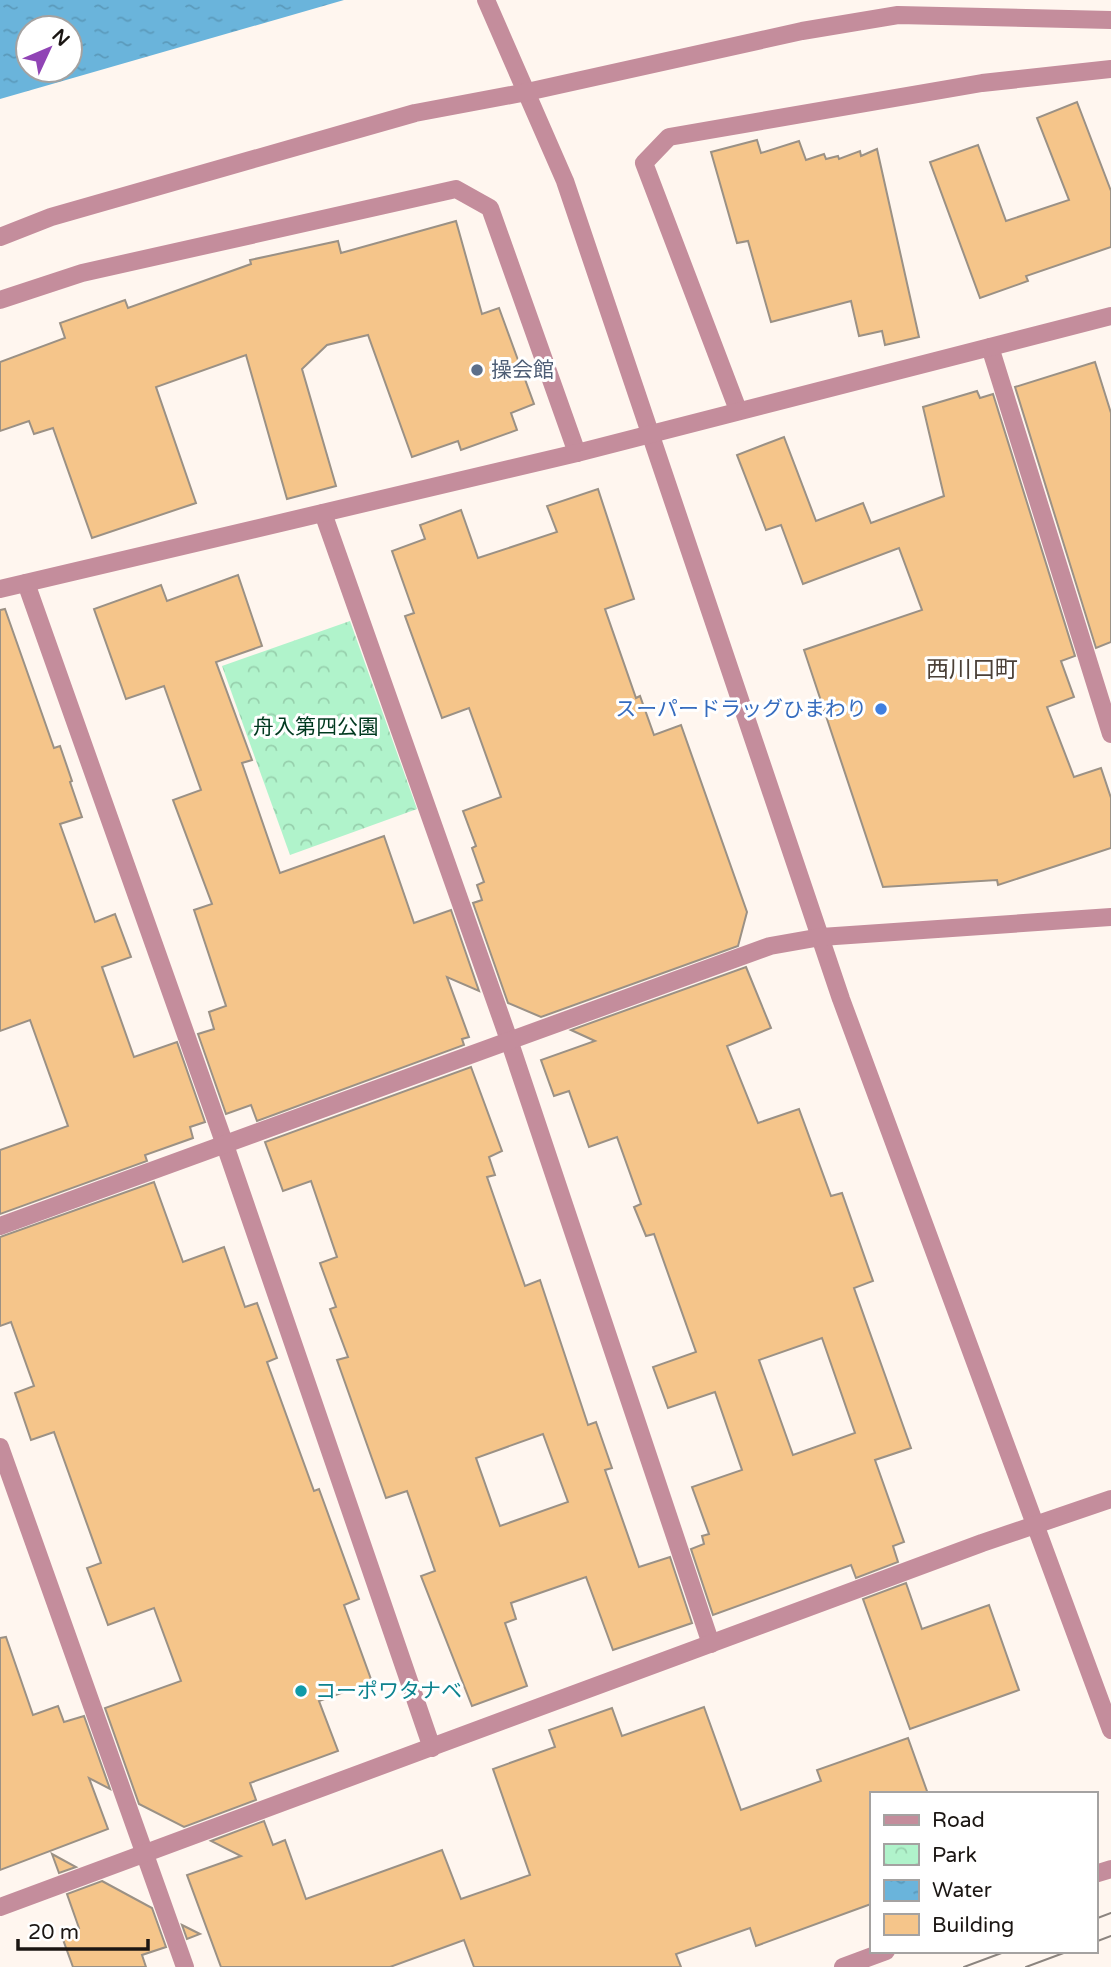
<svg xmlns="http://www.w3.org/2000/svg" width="1111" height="1967" font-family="'Varela Round','Noto Sans JP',sans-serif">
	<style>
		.park { fill: url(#park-crowns) }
		.water { fill: url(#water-ripples); fill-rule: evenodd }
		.building { fill: #f5c58a; stroke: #9b9185; stroke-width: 2; fill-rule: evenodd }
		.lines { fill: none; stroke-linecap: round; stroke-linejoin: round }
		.minor { stroke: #c48d9c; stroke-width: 18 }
		.tram { stroke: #8b847f; stroke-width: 2 }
		.service-dot { fill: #5c6f8a; stroke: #fff; stroke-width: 2.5 }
		.shop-dot { fill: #3f7fe0; stroke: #fff; stroke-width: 2.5 }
		.culture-dot { fill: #0f9aa8; stroke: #fff; stroke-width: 2.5 }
		.labels { text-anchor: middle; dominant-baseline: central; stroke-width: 6; stroke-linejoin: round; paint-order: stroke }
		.service-label { font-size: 21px; fill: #4e5e75; stroke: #fff; text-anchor: start }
		.shop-label { font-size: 21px; fill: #366cbe; stroke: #fff; text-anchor: end }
		.park-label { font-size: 21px; fill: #00391f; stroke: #fff }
		.culture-label { font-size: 21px; fill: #0d838f; stroke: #fff; text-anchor: start }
		.neighbourhood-label { font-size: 23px; fill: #4b4037; stroke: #fff }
	</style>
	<defs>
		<pattern id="park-crowns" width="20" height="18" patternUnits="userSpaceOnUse" patternTransform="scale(1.75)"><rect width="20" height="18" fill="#b0f3cb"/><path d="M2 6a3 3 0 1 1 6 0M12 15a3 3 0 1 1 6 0" fill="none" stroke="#97d0ad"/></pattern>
		<pattern id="water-ripples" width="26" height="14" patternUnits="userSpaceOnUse" patternTransform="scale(1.75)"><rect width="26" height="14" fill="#6ab4db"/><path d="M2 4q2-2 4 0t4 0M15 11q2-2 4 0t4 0" fill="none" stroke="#5b9abb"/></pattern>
	</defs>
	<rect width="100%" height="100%" fill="#fff6ef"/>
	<polygon class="park" points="350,621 417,809 290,855 222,666"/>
	<path class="water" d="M0 0H344L0 99ZM28 28H70V70H28Z"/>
	<g class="building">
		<polygon points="1077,102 1111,191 1111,247 1026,276 1028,281 980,298 930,162 978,145 1006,221 1069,200 1037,118"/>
		<polygon points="757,140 761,153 799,141 806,160 824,154 826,159 838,156 839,159 860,151 861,156 877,149 919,337 885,345 882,331 859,336 851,301 771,322 748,241 737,243 711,152"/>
		<polygon points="456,221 482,314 499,308 534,404 511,413 517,430 461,450 458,441 412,457 368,335 327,345 302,369 336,486 287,499 246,355 156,387 196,503 92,538 53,428 34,434 29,421 0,431 0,362 65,338 60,323 125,300 128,308 251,264 250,260 338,241 341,253"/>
		<polygon points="1095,362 1111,413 1111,642 1096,648 1015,387"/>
		<polygon points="977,391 980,398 993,394 1075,656 1061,661 1074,697 1047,707 1074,777 1101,768 1111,798 1111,848 998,885 997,880 883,887 804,650 922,610 899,548 803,584 781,525 766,530 737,455 784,437 816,521 863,503 871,523 944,496 923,407"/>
		<polygon points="598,489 634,599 605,609 636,698 640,696 654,735 681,725 747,912 738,946 541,1017 508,1003 473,903 482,900 477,885 484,882 472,848 476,846 463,811 501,797 469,708 442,718 405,616 414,613 392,551 425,539 420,525 461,510 478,558 557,532 547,506"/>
		<polygon points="238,575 262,646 216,662 252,760 242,763 280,873 384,836 414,923 451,910 479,991 447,977 469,1037 462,1039 464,1045 257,1121 251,1105 226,1114 198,1034 214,1029 209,1012 226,1006 194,910 212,904 173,800 201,790 164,686 126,699 94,609 161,585 167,601"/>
		<polygon points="5,609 54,748 60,746 72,781 70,782 82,817 60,824 95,922 115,914 131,957 102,967 134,1057 177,1042 205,1122 190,1127 193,1138 145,1155 147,1161 0,1214 0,1150 68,1126 30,1020 0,1031 0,610"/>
		<path d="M746 967 771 1028 727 1046 758 1123 799 1109 831 1196 842 1193 873 1281 854 1288 911 1448 875 1460 904 1542 893 1546 898 1562 856 1578 851 1565 713 1615 691 1549 704 1544 702 1536 709 1534 692 1487 742 1470 715 1392 668 1408 653 1367 696 1352 654 1234 646 1236 634 1207 641 1204 617 1137 589 1147 569 1091 554 1096 541 1060 595 1041 571 1030ZM822 1338 855 1433 793 1455 759 1360Z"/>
		<path d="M471 1067 502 1151 489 1157 495 1175 487 1177 525 1286 540 1280 588 1425 596 1422 612 1468 605 1470 639 1567 670 1557 692 1623 613 1650 586 1577 511 1603 516 1619 505 1623 527 1686 472 1706 421 1576 435 1571 407 1491 386 1498 337 1360 348 1357 330 1309 336 1307 320 1263 337 1257 311 1181 283 1191 265 1142ZM543 1434 568 1502 500 1526 476 1458Z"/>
		<polygon points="154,1182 183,1262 224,1247 245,1307 257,1303 277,1358 267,1362 314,1491 319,1489 359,1599 344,1605 372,1682 319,1701 338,1751 250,1783 256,1800 184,1827 139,1804 105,1708 181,1681 154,1608 108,1625 87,1568 101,1563 54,1432 31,1440 15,1393 34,1386 11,1322 0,1326 0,1237"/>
		<polygon points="906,1583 922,1629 989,1605 1019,1690 910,1729 863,1599"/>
		<polygon points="6,1637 33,1715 58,1706 64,1722 84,1716 110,1789 89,1778 108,1829 0,1870 0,1638"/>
		<polygon points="704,1707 741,1810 821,1781 817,1770 908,1738 928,1794 871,1794 871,1904 756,1946 750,1928 676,1954 681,1967 474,1967 464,1940 390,1967 221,1967 187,1875 241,1856 211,1841 264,1821 273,1845 285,1840 306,1899 442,1850 461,1899 530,1875 493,1769 555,1747 549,1730 612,1708 622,1736"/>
		<polygon points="52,1854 76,1867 59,1873"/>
		<polygon points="102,1881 152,1908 166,1947 142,1955 146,1967 73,1967 61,1934 79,1928 67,1894"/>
		<polygon points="182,1925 200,1934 187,1939"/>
	</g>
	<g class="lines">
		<g class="minor">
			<polyline points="486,0 565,181 841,999 1111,1730"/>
			<polyline points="0,237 51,217 415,113 527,92 802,31 898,15 1111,20"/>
			<polyline points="0,300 82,273 456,189 490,208 577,453"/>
			<polyline points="990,347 1111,734"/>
			<polyline points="738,410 644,163 669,137 982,83 1111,69"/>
			<polyline points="323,513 509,1040 711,1644"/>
			<polyline points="26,583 225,1145 432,1748"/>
			<polyline points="0,589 577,453 1111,316"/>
			<polyline points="0,1226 770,946 821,937 1111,917"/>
			<polyline points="0,1447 185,1967"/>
			<polyline points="1095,1874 1111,1869"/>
			<polyline points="0,1907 982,1543 1111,1499"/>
			<polyline points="843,1967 886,1951"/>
		</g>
		<g class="tram">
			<polyline points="1095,1919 1111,1913"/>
			<polyline points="1095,1942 1111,1936"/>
			<polyline points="964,1967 1007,1951"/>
			<polyline points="1026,1967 1069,1951"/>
		</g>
	</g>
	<circle class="service-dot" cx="477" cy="370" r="7"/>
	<circle class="shop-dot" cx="881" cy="709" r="7"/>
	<circle class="culture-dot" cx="301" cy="1691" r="7"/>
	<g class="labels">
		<g class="service-label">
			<text x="491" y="370">操会館</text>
		</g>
		<g class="shop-label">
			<text x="867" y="709">スーパードラッグひまわり</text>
		</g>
		<g class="park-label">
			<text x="316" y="727">舟入第四公園</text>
		</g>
		<g class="culture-label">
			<text x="315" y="1691">コーポワタナベ</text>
		</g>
		<g class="neighbourhood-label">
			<text x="972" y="670">西川口町</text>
		</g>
	</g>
	<rect x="870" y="1792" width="228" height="161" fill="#ffffff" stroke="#a4a2a1" stroke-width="2"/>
	<rect x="884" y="1815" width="35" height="10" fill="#c48d9c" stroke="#a4a2a1" stroke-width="2"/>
	<text x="932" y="1827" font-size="21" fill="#1b1613">Road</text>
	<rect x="884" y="1844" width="35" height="21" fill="url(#park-crowns)" stroke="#a4a2a1" stroke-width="2"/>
	<text x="932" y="1862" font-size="21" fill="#1b1613">Park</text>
	<rect x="884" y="1880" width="35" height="21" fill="url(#water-ripples)" stroke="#a4a2a1" stroke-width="2"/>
	<text x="932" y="1897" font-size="21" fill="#1b1613">Water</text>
	<rect x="884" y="1914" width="35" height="21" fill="#f5c58a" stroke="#a4a2a1" stroke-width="2"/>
	<text x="932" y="1932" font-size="21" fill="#1b1613">Building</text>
	<g transform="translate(49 49) rotate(46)"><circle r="33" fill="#ffffff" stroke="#a4a2a1" stroke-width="2"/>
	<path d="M0-5L12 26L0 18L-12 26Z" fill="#9044b5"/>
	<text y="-10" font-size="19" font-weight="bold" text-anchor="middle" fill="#1b1613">N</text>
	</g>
	<path d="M18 1939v10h130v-10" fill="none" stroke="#1b1613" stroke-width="3.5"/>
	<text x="28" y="1939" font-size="21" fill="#1b1613" stroke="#ffffff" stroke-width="5" paint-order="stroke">20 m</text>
</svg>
